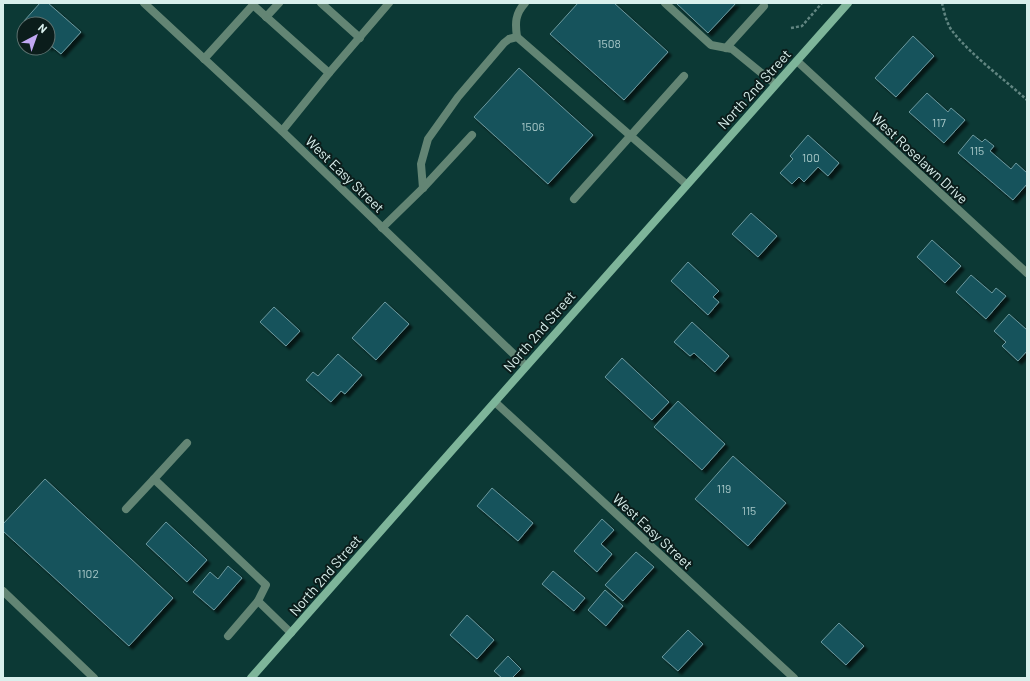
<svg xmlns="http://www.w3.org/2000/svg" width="1030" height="681" font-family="Barlow,sans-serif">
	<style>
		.building { fill: #14525b; stroke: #6d999f; filter: url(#shadow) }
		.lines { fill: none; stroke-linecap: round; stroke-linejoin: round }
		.path { stroke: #618581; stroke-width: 2.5; stroke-dasharray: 3 2; stroke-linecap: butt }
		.service { stroke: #638574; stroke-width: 8 }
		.minor { stroke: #638574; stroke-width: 8 }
		.tertiary { stroke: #638574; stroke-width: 8 }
		.secondary { stroke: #7eb59a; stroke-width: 8 }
		.labels { text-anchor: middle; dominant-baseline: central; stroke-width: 4; stroke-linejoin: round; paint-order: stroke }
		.number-label { font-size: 12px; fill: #a8c8c8 }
		.street-label { font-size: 14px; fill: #d9efec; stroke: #0b1d1b }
	</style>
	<defs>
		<filter id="shadow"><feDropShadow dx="3.5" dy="3.5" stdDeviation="1" flood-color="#0009"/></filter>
	</defs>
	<rect width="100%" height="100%" fill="#0c3935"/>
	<g class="building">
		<polygon points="40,3 48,3 81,32 61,54 50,45 48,48 48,24 28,24 24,21"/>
		<polygon points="578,3 614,3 668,52 624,100 550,34"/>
		<polygon points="676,3 736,3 708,33"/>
		<polygon points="913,36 934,56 896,97 875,78"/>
		<polygon points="519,68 593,135 548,184 474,117"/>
		<polygon points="927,93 948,112 951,108 965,120 944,143 909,112"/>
		<polygon points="808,135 839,163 828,176 818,167 804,182 799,177 792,184 780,173 793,159 790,156"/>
		<polygon points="973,135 982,142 985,139 994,146 990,151 1011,169 1016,163 1027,173 1027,184 1013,200 958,153"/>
		<polygon points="751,213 777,236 758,257 732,234"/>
		<polygon points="932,240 961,266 945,283 917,257"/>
		<polygon points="688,262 719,291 713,297 719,302 708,315 671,281"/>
		<polygon points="971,275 992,293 996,288 1006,296 986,319 956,292"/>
		<polygon points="385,302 409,324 376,360 352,338"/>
		<polygon points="274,307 300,331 286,346 260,322"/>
		<polygon points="1009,314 1027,330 1027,351 1018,361 1002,346 1006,342 994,331"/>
		<polygon points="692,322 729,356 715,372 694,353 690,356 674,342"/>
		<polygon points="338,354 362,375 345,394 341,391 331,402 306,380 313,372 318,376"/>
		<polygon points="622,358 669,402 652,420 605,377"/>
		<polygon points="678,401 725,444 702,470 654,427"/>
		<polygon points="733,456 786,503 748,546 695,499"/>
		<polygon points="45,479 173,598 129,646 3,531 3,524"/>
		<polygon points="492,488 533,523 518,541 477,506"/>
		<polygon points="602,519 614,530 601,544 612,554 597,572 574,551"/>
		<polygon points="166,522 207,560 187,582 146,544"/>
		<polygon points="636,552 654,567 623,601 605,585"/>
		<polygon points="228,566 242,578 214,610 193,592 210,572 218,579"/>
		<polygon points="553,571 585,598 574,611 542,584"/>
		<polygon points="605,590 623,606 606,626 588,610"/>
		<polygon points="467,615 494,640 477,659 450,635"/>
		<polygon points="839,623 864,646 846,665 821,642"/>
		<polygon points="688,630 703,644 678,671 662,657"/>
		<polygon points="508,656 521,669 512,678 502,678 494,671"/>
	</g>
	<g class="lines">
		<g class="path">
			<path d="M942 3C944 12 947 25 953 32 972 56 1004 79 1027 100"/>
			<polyline points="791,28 802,26 822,3"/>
		</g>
		<g class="service">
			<polyline points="321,3 360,38"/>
			<polyline points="665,3 711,45 732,49 775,84"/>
			<polyline points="266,17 279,3"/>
			<path d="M517 37C515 23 515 14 525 3"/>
			<polyline points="726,48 764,6"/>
			<polyline points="204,59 253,5 329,73 282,131"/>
			<polyline points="329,73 389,3"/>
			<polyline points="423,188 421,164 428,139 458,97 504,43 509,39 517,37 686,184"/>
			<polyline points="574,199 684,76"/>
			<polyline points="382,228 423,188 472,135"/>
			<polyline points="154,479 187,443"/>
			<polyline points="126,509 154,479 266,585 258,601"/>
			<polyline points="3,591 94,678"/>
			<polyline points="228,636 258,601 291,633"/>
		</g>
		<g class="minor">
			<polyline points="797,61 1027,273"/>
			<polyline points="495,402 794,678"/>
		</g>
		<polyline class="tertiary" points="144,3 282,131 526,366"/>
		<path class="secondary" d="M251 678C450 453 648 227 848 3"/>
	</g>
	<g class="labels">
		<g class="number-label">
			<text x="609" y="43">1508</text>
			<text x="939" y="122">117</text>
			<text x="533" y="126">1506</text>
			<text x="977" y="150">115</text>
			<text x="811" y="157">100</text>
			<text x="724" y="488">119</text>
			<text x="749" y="510">115</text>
			<text x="88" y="573">1102</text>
		</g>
		<g class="street-label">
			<text transform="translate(754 89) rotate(-48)">North 2nd Street</text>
			<text transform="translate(920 158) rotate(43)">West Roselawn Drive</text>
			<text transform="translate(345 174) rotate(44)">West Easy Street</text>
			<text transform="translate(539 331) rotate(-49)">North 2nd Street</text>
			<text transform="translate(653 531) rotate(43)">West Easy Street</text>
			<text transform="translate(325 575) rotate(-49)">North 2nd Street</text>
		</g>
	</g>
	<rect width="1030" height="681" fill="none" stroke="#d9efec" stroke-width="8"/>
	<g transform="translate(36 36) rotate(41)"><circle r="19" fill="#0b1d1b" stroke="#5d716f"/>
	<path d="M0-3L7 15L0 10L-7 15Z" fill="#c1a8f3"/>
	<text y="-6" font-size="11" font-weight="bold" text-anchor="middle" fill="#d9efec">N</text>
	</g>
</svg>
